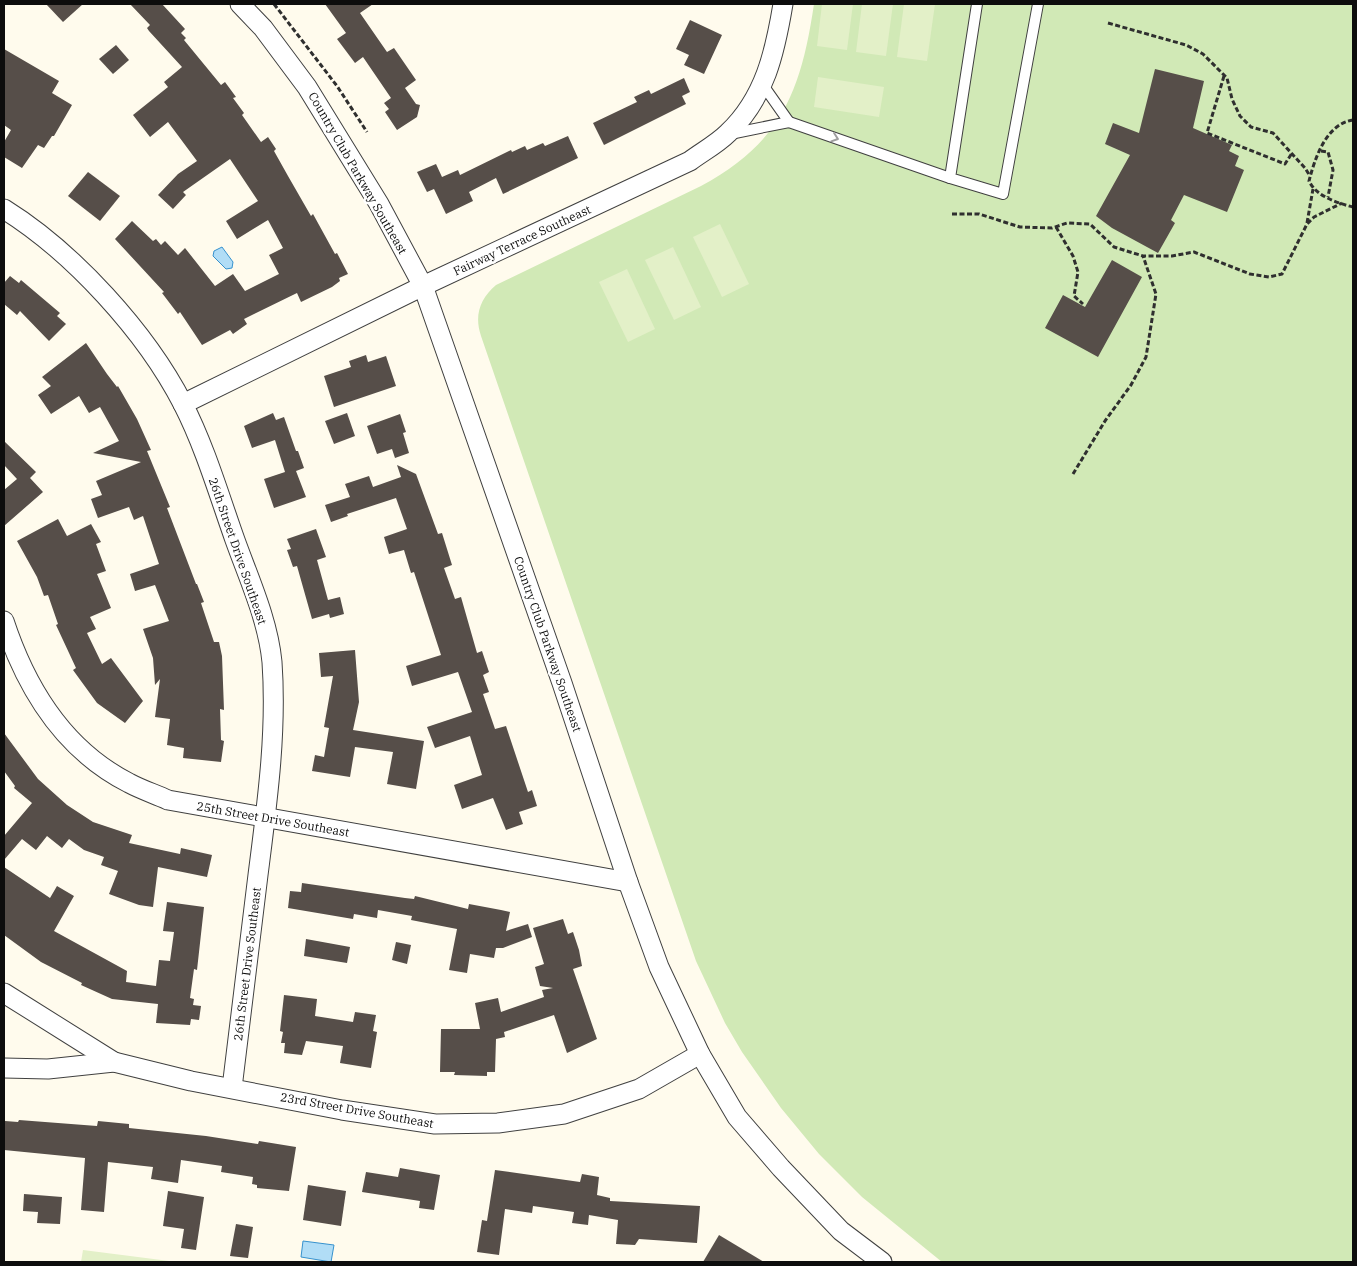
<svg xmlns="http://www.w3.org/2000/svg" width="1357" height="1266" font-family="'IBM Plex Serif',serif">
	<style>
		.green { fill: #d1e9b6 }
		.pitch { fill: #e3f0c8 }
		.water { fill: #b1ddf6; stroke: #3792ce }
		.building { fill: #564e49 }
		.lines { fill: none; stroke-linecap: round; stroke-linejoin: round }
		.service-casing { stroke: #404040; stroke-width: 12 }
		.minor-casing { stroke: #404040; stroke-width: 21 }
		.path { stroke: #2f2f2f; stroke-width: 3; stroke-dasharray: 5 2.5; stroke-linecap: butt }
		.service { stroke: #fff; stroke-width: 10 }
		.minor { stroke: #fff; stroke-width: 19 }
		.oneway { stroke: #9e9e9e }
		.labels { text-anchor: middle; dominant-baseline: central; stroke-width: 5; stroke-linejoin: round; paint-order: stroke }
		.street-label { font-size: 12px; fill: #0d0d0d; stroke: #fff }
	</style>
	<rect width="100%" height="100%" fill="#fffbed"/>
	<path class="green" d="M814 4H1353V1262H942L862 1197 819 1154 781 1108 742 1052 725 1023 696 961 481 336C474 315 480 299 496 285L701 186C782 142 801 91 814 4Z"/>
	<g class="pitch">
		<polygon points="822,4 853,4 847,50 817,46"/>
		<polygon points="862,4 893,4 886,56 856,52"/>
		<polygon points="904,4 935,4 927,61 897,57"/>
		<polygon points="818,77 884,87 879,117 814,107"/>
		<polygon points="720,224 749,284 722,297 693,237"/>
		<polygon points="673,247 701,307 674,320 645,260"/>
		<polygon points="627,269 655,329 628,342 599,282"/>
		<polygon points="83,1250 177,1262 81,1262"/>
	</g>
	<g class="water">
		<polygon points="222,247 233,262 232,268 226,269 213,256 214,251"/>
		<polygon points="303,1241 334,1245 331,1262 301,1257"/>
	</g>
	<g class="building">
		<polygon points="46,4 83,4 63,22"/>
		<polygon points="130,4 162,4 185,29 181,33 186,38 184,40 221,85 225,82 236,97 233,98 244,113 242,115 261,142 268,137 276,149 274,151 288,176 311,216 313,214 335,254 337,253 348,274 339,278 340,281 332,287 301,302 297,293 244,319 247,324 233,334 230,330 202,345 180,312 178,314 162,293 164,292 115,239 132,221 153,241 156,239 161,245 165,241 178,255 185,248 215,286 233,274 245,291 279,274 269,255 283,248 268,220 237,239 226,221 258,201 230,159 183,192 186,195 173,209 158,195 178,174 197,161 168,122 150,137 133,115 168,87 164,82 182,67 149,31 147,28 150,25"/>
		<polygon points="325,4 373,4 360,13 387,52 394,48 416,80 405,88 416,104 420,105 417,117 397,130 385,112 389,109 384,103 391,98 363,57 355,63 337,39 346,33"/>
		<polygon points="690,20 722,35 704,74 684,65 689,55 676,49"/>
		<polygon points="116,45 129,60 113,74 99,59"/>
		<polygon points="4,49 59,81 52,93 72,105 54,136 52,136 44,148 38,145 22,168 4,157 4,142 11,130 4,125"/>
		<polygon points="1155,69 1204,81 1193,128 1232,145 1229,151 1239,156 1235,166 1244,170 1227,212 1184,195 1171,220 1175,223 1158,253 1112,228 1096,216 1130,155 1105,144 1113,123 1139,133"/>
		<polygon points="684,78 690,92 682,96 686,104 604,145 593,123 637,102 634,97 649,90 651,94"/>
		<polygon points="568,136 578,158 503,194 496,178 469,192 473,201 446,214 434,189 427,192 417,172 436,164 442,177 458,170 460,175 511,150 512,152 525,146 527,150 543,143 545,146"/>
		<polygon points="88,172 120,196 100,221 68,196"/>
		<polygon points="1112,260 1142,277 1098,357 1045,328 1063,295 1085,307"/>
		<polygon points="10,276 19,283 21,280 60,313 57,316 66,324 49,341 20,311 17,315 4,304 4,283"/>
		<polygon points="86,343 107,374 117,387 118,386 137,419 151,450 147,451 170,507 167,508 196,584 197,584 204,602 201,603 214,642 219,642 222,656 224,710 220,709 221,740 224,741 221,762 183,758 184,748 167,745 170,719 155,717 160,679 155,685 153,658 143,629 169,621 155,585 135,591 130,574 159,564 143,516 134,520 129,507 98,518 91,499 102,495 96,481 141,462 93,453 119,441 100,407 89,413 79,396 51,414 38,395 51,386 42,377"/>
		<polygon points="366,355 368,362 386,356 396,386 334,407 324,376 351,367 349,361"/>
		<polygon points="273,413 276,420 284,417 296,451 298,451 304,468 296,471 306,497 274,508 264,479 285,472 275,440 252,448 244,426"/>
		<polygon points="347,413 355,436 334,444 325,421"/>
		<polygon points="400,414 406,432 403,433 409,453 395,458 392,449 377,454 367,426"/>
		<polygon points="4,441 36,472 30,478 43,492 4,526 4,490 17,479 4,465"/>
		<polygon points="397,465 416,474 438,534 442,533 452,565 444,568 455,599 461,597 477,653 482,651 489,672 483,675 489,692 483,694 495,729 506,726 528,792 532,790 537,806 519,812 523,824 506,830 493,798 462,809 454,785 482,775 470,736 435,748 427,727 472,712 458,672 412,686 406,666 441,655 414,572 411,573 404,550 389,554 384,537 407,529 396,498 347,514 348,516 331,522 325,505 350,497 345,484 369,476 373,487 401,477"/>
		<polygon points="58,519 67,536 91,524 101,542 96,544 106,571 97,574 111,608 90,617 96,629 87,633 102,664 111,658 143,701 125,723 97,703 73,670 76,668 56,625 58,624 48,595 44,596 37,577 17,541"/>
		<polygon points="316,529 326,557 317,560 328,600 340,597 344,614 330,618 329,614 312,619 297,566 293,567 287,550 291,549 287,539"/>
		<polygon points="355,650 359,702 353,730 424,741 416,789 387,784 393,752 355,747 350,777 312,771 315,755 324,757 329,728 324,727 333,676 321,677 319,653"/>
		<polygon points="4,733 38,779 67,805 93,822 132,835 129,843 180,854 181,848 212,855 207,877 158,867 153,907 139,905 109,894 118,871 101,865 104,857 84,850 69,839 62,848 47,836 36,850 22,839 4,860 4,836 32,803 14,788 15,786 4,771"/>
		<polygon points="4,867 50,898 57,886 74,896 54,931 127,971 126,982 156,986 159,960 170,961 174,932 163,931 167,902 204,907 197,970 194,969 190,998 194,999 193,1005 201,1006 199,1020 191,1019 190,1025 156,1023 158,1004 112,999 81,985 82,983 41,962 4,935"/>
		<polygon points="302,883 405,898 414,899 415,896 468,909 469,904 501,910 510,912 506,931 528,924 532,937 503,948 496,948 494,958 470,954 467,973 449,970 457,929 411,920 412,916 378,910 377,918 354,914 353,919 288,908 290,891 301,892"/>
		<polygon points="563,919 568,934 573,932 579,950 582,966 573,969 597,1039 567,1053 554,1015 504,1032 505,1037 496,1039 495,1072 487,1072 487,1076 454,1075 455,1072 440,1072 441,1029 480,1029 475,1003 498,998 501,1012 544,997 542,990 553,988 540,986 535,967 544,964 533,928"/>
		<polygon points="306,939 350,947 347,963 304,956"/>
		<polygon points="396,942 411,945 407,964 392,960"/>
		<polygon points="284,995 317,999 315,1016 353,1022 355,1012 376,1015 373,1031 377,1032 371,1068 340,1063 343,1046 306,1041 302,1055 284,1053 285,1043 281,1043 283,1032 280,1031"/>
		<polygon points="19,1120 97,1126 98,1121 129,1124 129,1128 206,1136 258,1144 259,1141 296,1147 289,1191 257,1188 257,1185 252,1184 253,1177 221,1172 222,1166 181,1160 178,1183 151,1179 153,1167 108,1162 104,1212 81,1210 85,1158 4,1150 5,1121 18,1122"/>
		<polygon points="400,1168 440,1175 434,1210 419,1208 420,1201 362,1192 366,1172 398,1177"/>
		<polygon points="495,1170 580,1182 582,1174 599,1177 597,1195 610,1198 610,1201 700,1206 697,1243 639,1239 635,1245 616,1244 618,1220 589,1215 588,1225 572,1223 574,1212 533,1206 532,1213 505,1209 499,1255 477,1252 482,1220 487,1221"/>
		<polygon points="308,1185 346,1191 341,1226 303,1220"/>
		<polygon points="168,1191 204,1197 196,1250 181,1248 184,1229 163,1226"/>
		<polygon points="24,1194 62,1197 60,1224 37,1223 38,1212 23,1211"/>
		<polygon points="236,1224 253,1227 248,1258 230,1256"/>
		<polygon points="719,1235 764,1262 703,1262"/>
	</g>
	<g class="lines">
		<g class="service-casing">
			<g id="service">
				<polyline points="977,4 950,178 1003,194 1038,4"/>
				<polyline points="789,122 950,178"/>
				<polyline points="730,134 789,122 763,85"/>
			</g>
		</g>
		<g class="minor-casing">
			<g id="minor">
				<polyline points="240,4 263,28 307,87 379,204 423,286 562,683 628,882 659,967 700,1054 737,1117 781,1168 841,1231 882,1262"/>
				<path d="M4 209C73 252 146 332 183 404 205 447 219 495 235 540 249 579 268 620 272 662 277 733 267 804 258 875 249 946 241 1017 232 1088"/>
				<path d="M183 404 423 286 690 161C702 152 717 144 728 133 765 98 775 52 783 4"/>
				<path d="M4 621C26 688 64 750 129 783 142 790 155 794 168 800L628 882"/>
				<polyline points="4,993 114,1062"/>
				<polyline points="4,1068 48,1069 114,1062 191,1081 342,1110 435,1124 498,1123 564,1114 639,1089 700,1054"/>
			</g>
		</g>
		<g class="path">
			<polyline points="274,4 337,86 367,132"/>
			<polyline points="1108,23 1186,45 1203,54 1227,78 1232,99 1240,116 1251,127 1273,133 1305,168 1310,176"/>
			<polyline points="1224,76 1207,133 1285,164 1292,153"/>
			<path d="M1353 120C1326 124 1315 158 1309 181 1316 196 1337 203 1353 207"/>
			<polyline points="1321,151 1328,152 1333,170 1328,197"/>
			<polyline points="952,214 979,214 1020,227 1052,228 1067,223 1090,224 1114,247 1143,256 1172,256 1194,252 1250,274 1269,277 1282,274 1307,224 1314,217 1342,203"/>
			<polyline points="1307,223 1313,189"/>
			<polyline points="1056,227 1073,256 1078,272 1074,296 1083,304"/>
			<polyline points="1073,474 1105,421 1131,385 1146,357 1156,294 1143,256"/>
		</g>
		<use href="#service" class="service"/>
		<use href="#minor" class="minor"/>
	</g>
	<defs><path id="oneway-chevron" d="M-2-3.5L2.5 0L-2 3.5" fill="none" stroke-width="1.6" stroke-linecap="round" stroke-linejoin="round" transform="scale(1.25)"/></defs>
	<use class="oneway" href="#oneway-chevron" transform="translate(835 138) rotate(19)"/>
	<g class="labels">
		<g class="street-label">
			<text transform="translate(358 173) rotate(60)">Country Club Parkway Southeast</text>
			<text transform="translate(522 240) rotate(-25)">Fairway Terrace Southeast</text>
			<text transform="translate(238 551) rotate(71)">26th Street Drive Southeast</text>
			<text transform="translate(548 644) rotate(71)">Country Club Parkway Southeast</text>
			<text transform="translate(273 819) rotate(10)">25th Street Drive Southeast</text>
			<text transform="translate(247 964) rotate(-83)">26th Street Drive Southeast</text>
			<text transform="translate(357 1110) rotate(10)">23rd Street Drive Southeast</text>
		</g>
	</g>
	<rect width="1357" height="1266" fill="none" stroke="#0d0d0d" stroke-width="10"/>
</svg>
